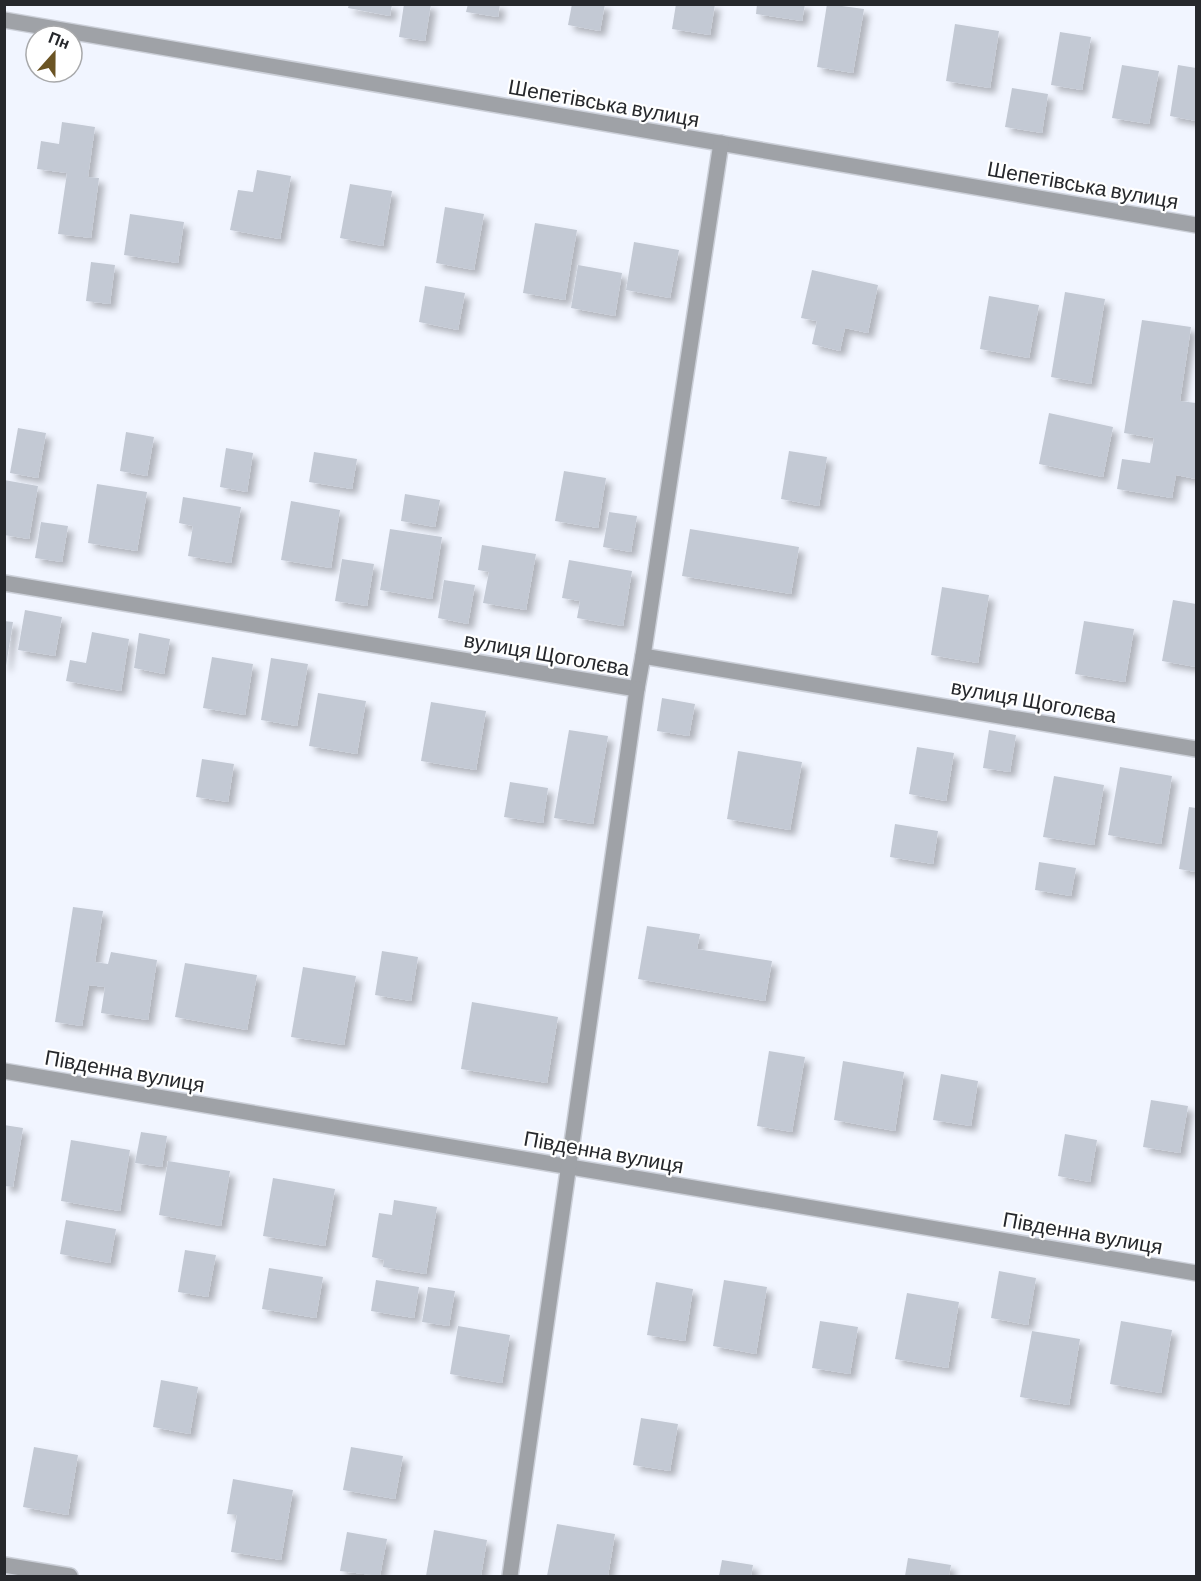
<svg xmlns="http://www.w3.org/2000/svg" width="1201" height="1581" font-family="Barlow,sans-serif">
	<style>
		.building { fill: #c3c9d4; filter: url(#shadow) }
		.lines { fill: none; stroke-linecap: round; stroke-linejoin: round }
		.street-casing { stroke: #ccd0d9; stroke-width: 18 }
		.street { stroke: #9fa2a7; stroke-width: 15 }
		.labels { text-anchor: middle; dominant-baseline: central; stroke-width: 4.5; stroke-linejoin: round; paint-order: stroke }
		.street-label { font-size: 21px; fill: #26282c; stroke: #fff }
	</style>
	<defs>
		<filter id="shadow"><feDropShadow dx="5.5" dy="5.5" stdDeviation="3" flood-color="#0004"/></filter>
	</defs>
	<rect width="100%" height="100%" fill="#f1f5ff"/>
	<g class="building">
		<polygon points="349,4 392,4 390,16 348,8"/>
		<polygon points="404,4 431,4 425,41 399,37"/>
		<polygon points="468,4 500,4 498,17 466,12"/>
		<polygon points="572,4 605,4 600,31 568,25"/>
		<polygon points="676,4 715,4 710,35 672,29"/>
		<polygon points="757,4 805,4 802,21 756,14"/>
		<polygon points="827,4 864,9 853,73 817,67"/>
		<polygon points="955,24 999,31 990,88 946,81"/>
		<polygon points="1060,32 1091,37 1082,90 1051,85"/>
		<polygon points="1122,65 1159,71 1149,124 1112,118"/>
		<polygon points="1178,65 1196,68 1196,121 1170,116"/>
		<polygon points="1012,88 1048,94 1042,133 1005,127"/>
		<polygon points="62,122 95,127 88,177 99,178 91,238 58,234 67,173 37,169 41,141 59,144"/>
		<polygon points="257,170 291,176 280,239 230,230 238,190 253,192"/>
		<polygon points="350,184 392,191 383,246 340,238"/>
		<polygon points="445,207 484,214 474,270 436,263"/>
		<polygon points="130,214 184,222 178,263 124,255"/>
		<polygon points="535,223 577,230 565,300 523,293"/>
		<polygon points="634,242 679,250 670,298 626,290"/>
		<polygon points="91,262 115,265 110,304 86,301"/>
		<polygon points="578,265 622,273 615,316 571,308"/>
		<polygon points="812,270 878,285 868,333 845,328 840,351 812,344 817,321 801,318"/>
		<polygon points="425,286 465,293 458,330 419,322"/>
		<polygon points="1065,292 1105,299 1091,384 1051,377"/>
		<polygon points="989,296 1039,305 1029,358 980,349"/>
		<polygon points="1142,320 1191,327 1180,401 1196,403 1196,479 1176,475 1172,498 1117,489 1122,459 1150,463 1154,438 1124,433"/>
		<polygon points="1049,413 1113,427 1103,477 1039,464"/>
		<polygon points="18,428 46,433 38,478 10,473"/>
		<polygon points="126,432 154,437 147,476 120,471"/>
		<polygon points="226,448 253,453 247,492 220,487"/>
		<polygon points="789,451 827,457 819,506 781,499"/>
		<polygon points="314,452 357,459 352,489 309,482"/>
		<polygon points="564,471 606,478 598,528 555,521"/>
		<polygon points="4,480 38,486 29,539 4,535"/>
		<polygon points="97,484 147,492 137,551 88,543"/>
		<polygon points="405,494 440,500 435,527 401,521"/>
		<polygon points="183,497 241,507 231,563 188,556 193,526 179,523"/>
		<polygon points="291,501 340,510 331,568 281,560"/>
		<polygon points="609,512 637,516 631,552 603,547"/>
		<polygon points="41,522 68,526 62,562 35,558"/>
		<polygon points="390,529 442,537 432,599 380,590"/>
		<polygon points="690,529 799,547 791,594 682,576"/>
		<polygon points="482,545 536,554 526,610 483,603 489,572 478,570"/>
		<polygon points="342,559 374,564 367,606 335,601"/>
		<polygon points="569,560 632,571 623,626 577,618 580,601 562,598"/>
		<polygon points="444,580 475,585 468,624 438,618"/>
		<polygon points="942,587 989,595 978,663 931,655"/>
		<polygon points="1173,600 1196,604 1196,667 1162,661"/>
		<polygon points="25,610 62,617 55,656 18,650"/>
		<polygon points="4,621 13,622 6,666 4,666"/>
		<polygon points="1084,621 1134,629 1125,682 1075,674"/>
		<polygon points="92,632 129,639 121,691 66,681 70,660 86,663"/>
		<polygon points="139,633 170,639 164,674 134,668"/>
		<polygon points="212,657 253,664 245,715 203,708"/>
		<polygon points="271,658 308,664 297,726 261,720"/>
		<polygon points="318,693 366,701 357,754 309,746"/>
		<polygon points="662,698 695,704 689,736 657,731"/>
		<polygon points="431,702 486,711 476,770 421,761"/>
		<polygon points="569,730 608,736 593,824 554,818"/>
		<polygon points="989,730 1016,735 1010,772 983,768"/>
		<polygon points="917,747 954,753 946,801 909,794"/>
		<polygon points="738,751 802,762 790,830 727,819"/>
		<polygon points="202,759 234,764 228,802 196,797"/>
		<polygon points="1120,767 1172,776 1161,844 1108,835"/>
		<polygon points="1054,776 1104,785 1094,845 1043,837"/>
		<polygon points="510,782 548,788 543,823 504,817"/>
		<polygon points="1189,807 1196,808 1196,872 1179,869"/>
		<polygon points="895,824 938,831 933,864 890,857"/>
		<polygon points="1039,862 1076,868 1071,896 1035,890"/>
		<polygon points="73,907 103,911 95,962 108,964 111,952 157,960 148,1020 101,1013 105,987 89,985 82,1026 55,1022"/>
		<polygon points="647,926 700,934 697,949 772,961 765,1001 638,979"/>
		<polygon points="382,951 418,957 411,1001 375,995"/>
		<polygon points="185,963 257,975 247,1030 175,1017"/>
		<polygon points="303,967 356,976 344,1045 291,1037"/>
		<polygon points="472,1002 558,1017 547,1083 461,1069"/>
		<polygon points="769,1051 805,1057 792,1132 757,1126"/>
		<polygon points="843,1061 904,1072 895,1131 834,1120"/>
		<polygon points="941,1074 978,1081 971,1126 933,1120"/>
		<polygon points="1151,1100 1188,1106 1180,1153 1143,1147"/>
		<polygon points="4,1125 23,1128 13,1187 4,1186"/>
		<polygon points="141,1132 167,1136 162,1167 135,1163"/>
		<polygon points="1065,1134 1097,1140 1090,1182 1058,1176"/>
		<polygon points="71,1140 130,1150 120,1211 61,1201"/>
		<polygon points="168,1161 230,1171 221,1226 159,1215"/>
		<polygon points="273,1178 335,1189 325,1246 263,1236"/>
		<polygon points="394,1200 437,1207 426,1274 383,1267 384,1260 372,1257 379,1213 392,1215"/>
		<polygon points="66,1220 116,1229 110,1263 60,1254"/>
		<polygon points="185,1250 216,1255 208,1297 178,1292"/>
		<polygon points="269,1268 323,1277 316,1318 262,1309"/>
		<polygon points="999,1271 1036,1278 1028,1325 991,1318"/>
		<polygon points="376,1280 419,1287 414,1318 371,1311"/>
		<polygon points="724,1280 767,1287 756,1354 713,1346"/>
		<polygon points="656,1282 693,1289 685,1341 647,1335"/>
		<polygon points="428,1287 455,1291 449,1326 422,1322"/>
		<polygon points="907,1293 959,1302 948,1368 895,1359"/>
		<polygon points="820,1321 858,1327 850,1374 812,1368"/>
		<polygon points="1121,1321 1172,1330 1161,1393 1110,1384"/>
		<polygon points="458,1326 510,1335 502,1383 450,1374"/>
		<polygon points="1032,1331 1080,1339 1069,1405 1020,1397"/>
		<polygon points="161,1380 198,1387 190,1434 153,1427"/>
		<polygon points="641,1418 678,1424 670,1471 633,1465"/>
		<polygon points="34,1447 78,1455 68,1515 23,1507"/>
		<polygon points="351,1447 403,1456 395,1499 343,1490"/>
		<polygon points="233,1479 293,1490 281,1560 231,1552 237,1515 227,1514"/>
		<polygon points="557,1524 615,1534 608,1576 547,1576"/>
		<polygon points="434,1530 487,1540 481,1576 426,1576"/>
		<polygon points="347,1532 387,1539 380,1576 340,1571"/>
		<polygon points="908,1558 951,1565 949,1576 905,1576"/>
		<polygon points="722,1560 753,1565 751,1576 719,1576"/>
	</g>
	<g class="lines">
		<g class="street-casing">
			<g id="street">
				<polyline points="4,20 1196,225"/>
				<polyline points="4,583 637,689 643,656 1196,749"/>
				<polyline points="643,656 721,143"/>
				<polyline points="4,1071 1196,1273"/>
				<polyline points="4,1565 70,1576"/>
				<polyline points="510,1576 637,689"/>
			</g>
		</g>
		<use href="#street" class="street"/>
	</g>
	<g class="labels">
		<g class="street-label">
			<text transform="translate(604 102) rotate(10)">Шепетівська вулиця</text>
			<text transform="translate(1083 184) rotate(10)">Шепетівська вулиця</text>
			<text transform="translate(547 653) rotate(10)">вулиця Щоголєва</text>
			<text transform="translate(1034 700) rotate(10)">вулиця Щоголєва</text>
			<text transform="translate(125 1070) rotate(10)">Південна вулиця</text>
			<text transform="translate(604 1151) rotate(10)">Південна вулиця</text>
			<text transform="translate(1083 1232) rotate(10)">Південна вулиця</text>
		</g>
	</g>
	<rect width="1201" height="1581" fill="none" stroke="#26282c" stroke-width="12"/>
	<g transform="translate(54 54) rotate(21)"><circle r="28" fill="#ffffff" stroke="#a8a9ab" stroke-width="1.5"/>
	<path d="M0-4.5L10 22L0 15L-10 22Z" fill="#6b5424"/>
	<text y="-9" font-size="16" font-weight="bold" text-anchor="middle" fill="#26282c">Пн</text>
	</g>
</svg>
